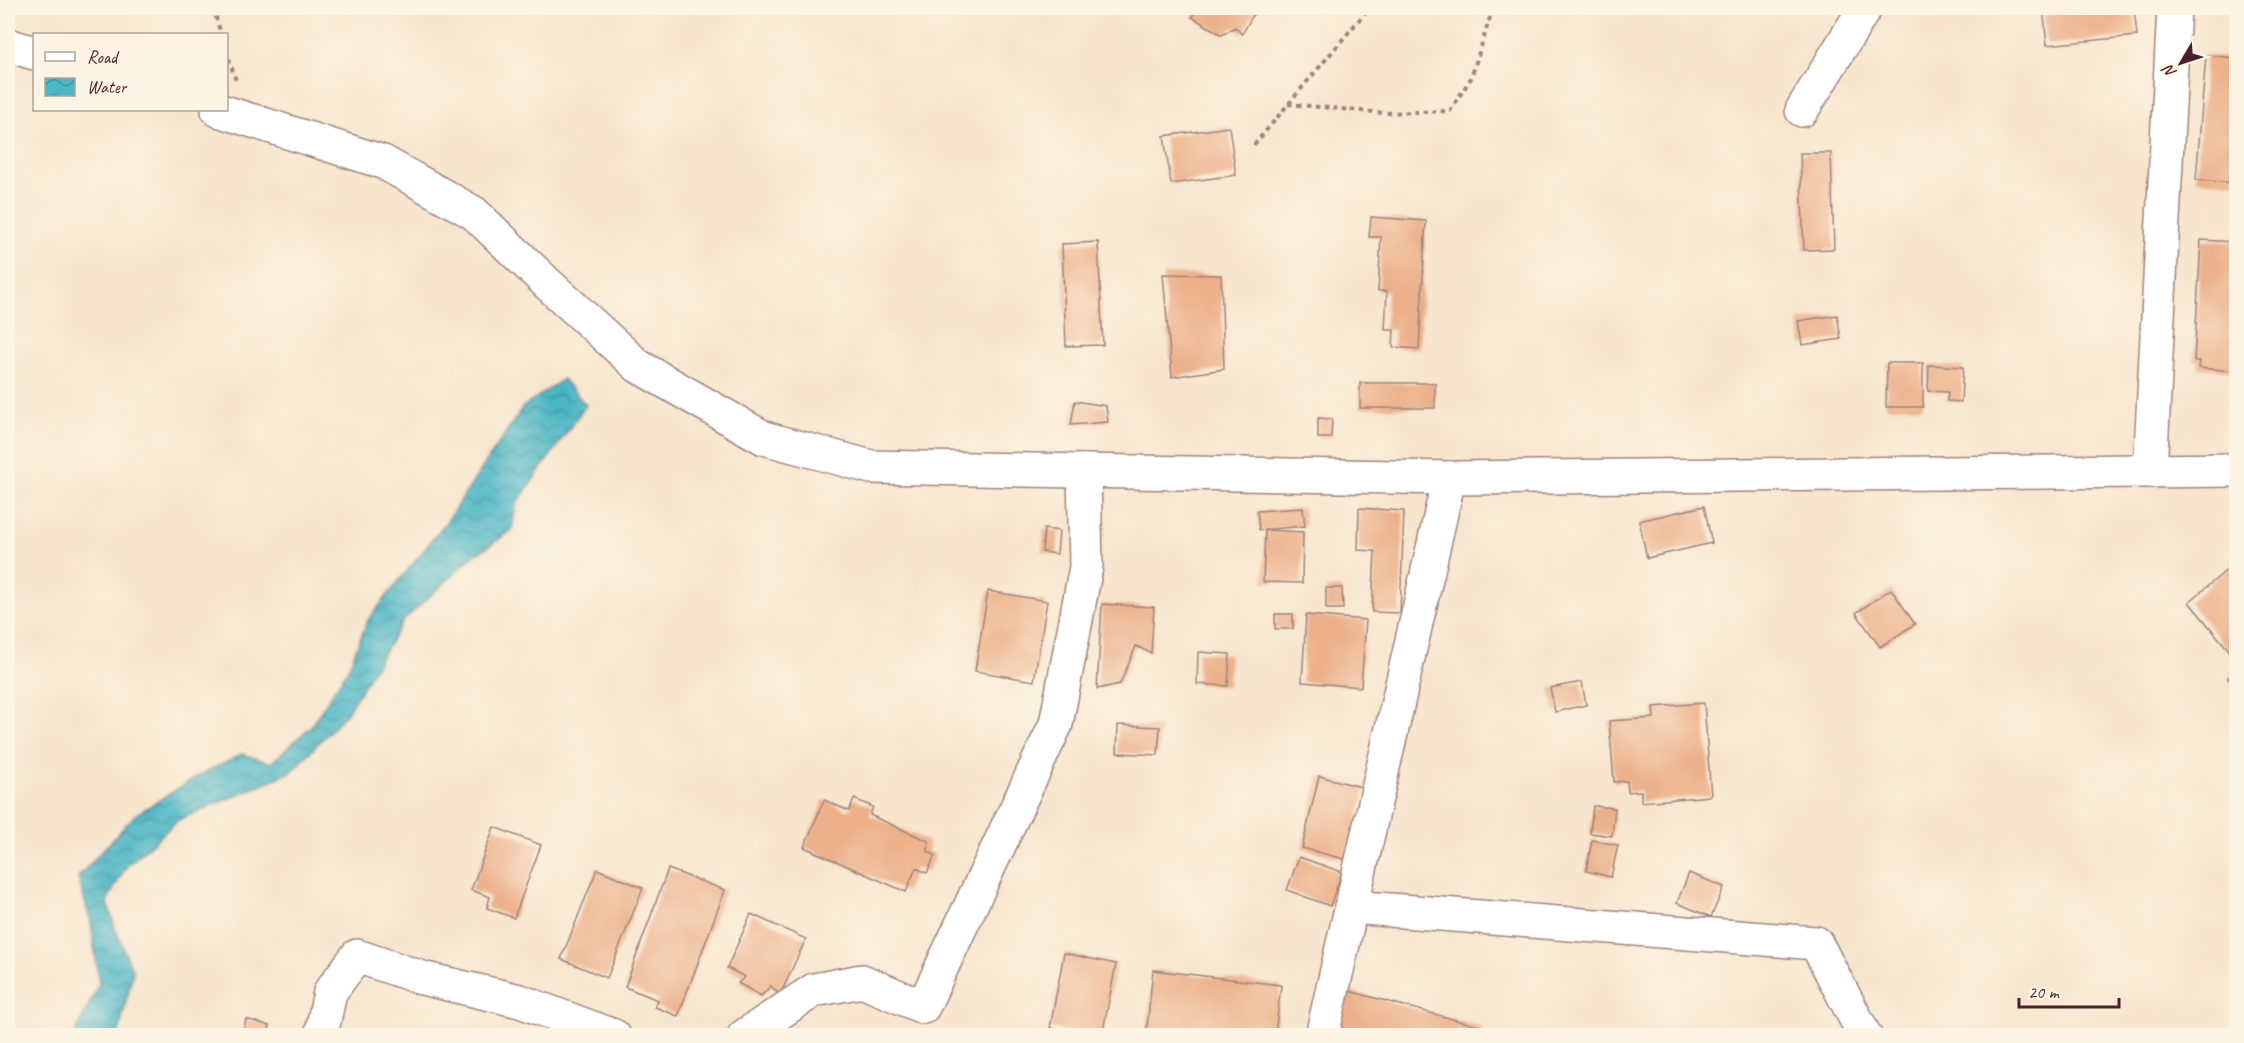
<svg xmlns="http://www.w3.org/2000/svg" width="2244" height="1043" font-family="Caveat,sans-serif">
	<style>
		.water { fill: url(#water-waves); stroke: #4a6a78; stroke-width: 1.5 }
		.building { fill: #ecb18a }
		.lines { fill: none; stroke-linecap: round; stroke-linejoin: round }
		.minor-casing { stroke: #a0827c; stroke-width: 36 }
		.path { stroke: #a0827c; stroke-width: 4; stroke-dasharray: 4.5 4.5; stroke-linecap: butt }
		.minor { stroke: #fff; stroke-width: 33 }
	</style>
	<defs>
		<pattern id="water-waves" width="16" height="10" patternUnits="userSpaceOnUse" patternTransform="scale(1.5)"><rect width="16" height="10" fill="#4ab6c6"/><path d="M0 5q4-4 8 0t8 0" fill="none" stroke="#4093a1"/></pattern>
	</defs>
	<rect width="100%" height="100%" fill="#fcf5e5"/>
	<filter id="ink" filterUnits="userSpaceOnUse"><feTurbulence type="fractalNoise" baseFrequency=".0167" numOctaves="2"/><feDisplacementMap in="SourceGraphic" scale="12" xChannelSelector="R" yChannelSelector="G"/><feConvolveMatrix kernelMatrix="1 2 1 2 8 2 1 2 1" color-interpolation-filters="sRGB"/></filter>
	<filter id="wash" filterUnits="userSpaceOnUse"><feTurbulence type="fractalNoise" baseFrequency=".008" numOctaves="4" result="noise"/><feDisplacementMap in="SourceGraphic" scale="24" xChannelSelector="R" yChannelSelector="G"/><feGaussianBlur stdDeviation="1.35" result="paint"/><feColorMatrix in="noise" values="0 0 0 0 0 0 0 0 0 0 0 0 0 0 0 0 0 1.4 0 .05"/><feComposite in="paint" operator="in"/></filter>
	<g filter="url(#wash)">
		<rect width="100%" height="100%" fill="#f7e5cd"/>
		<polygon class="water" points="563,379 586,405 516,504 512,530 470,559 403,621 346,714 291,772 178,820 126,867 107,901 115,928 133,972 118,1035 74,1035 99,984 91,923 78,877 135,815 200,775 242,754 271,763 312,725 348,669 368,620 447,521 523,407"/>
		<g id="blocks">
			<g class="building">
				<polygon points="1198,8 1257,8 1242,34 1235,27 1222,35 1192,17"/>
				<polygon points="2043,8 2134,8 2137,36 2047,45"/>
				<polygon points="2206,55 2236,58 2236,183 2196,180"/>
				<polygon points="1229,127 1236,175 1171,184 1164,136"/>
				<polygon points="1800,153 1831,153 1834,249 1804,250"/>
				<polygon points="1371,217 1426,221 1419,349 1393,347 1394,330 1385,330 1387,291 1378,291 1381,237 1369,237"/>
				<polygon points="2201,240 2236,242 2236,371 2198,368 2199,361 2194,361"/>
				<polygon points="1098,242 1103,345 1066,346 1062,244"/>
				<polygon points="1163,274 1221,275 1224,369 1172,377"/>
				<polygon points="1837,315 1841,339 1802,345 1798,321"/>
				<polygon points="1887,363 1923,363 1923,407 1886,407"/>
				<polygon points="1929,365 1963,367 1961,402 1947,401 1948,392 1928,391"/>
				<rect x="1360" y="383" width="75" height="25"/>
				<polygon points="1075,401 1106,406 1108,422 1071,425"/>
				<polygon points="1318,418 1332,419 1331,438 1318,438"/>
				<polygon points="1704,506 1712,543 1647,558 1639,521"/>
				<polygon points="1303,508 1305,526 1259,530 1257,511"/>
				<polygon points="1359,508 1404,511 1400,613 1372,612 1375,551 1358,550"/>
				<polygon points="1044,529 1059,531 1057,554 1042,552"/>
				<polygon points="1265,530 1303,532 1302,583 1263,582"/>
				<polygon points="2236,562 2236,659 2189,602"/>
				<polygon points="1326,588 1342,588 1343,609 1326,609"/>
				<polygon points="1891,589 1915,624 1880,647 1856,613"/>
				<polygon points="988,591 1047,601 1034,681 975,671"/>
				<polygon points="1102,604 1154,607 1151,653 1136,646 1120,684 1097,689"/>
				<rect x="1275" y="614" width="18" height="15"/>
				<polygon points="1306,615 1366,620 1361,687 1302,682"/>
				<polygon points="1198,652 1230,654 1228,686 1197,684"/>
				<polygon points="2236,670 2236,688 2228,678"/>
				<polygon points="1582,682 1586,705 1555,712 1550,688"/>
				<polygon points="1704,703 1711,796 1641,802 1641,791 1628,792 1627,781 1614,782 1609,721 1654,718 1653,707"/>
				<polygon points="1118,725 1160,727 1158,755 1117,753"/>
				<polygon points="1319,776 1365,788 1348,860 1302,848"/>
				<polygon points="854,799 873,807 870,815 928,841 928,852 935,855 927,873 916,868 906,892 804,847 824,800 849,811"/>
				<polygon points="1593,806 1615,808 1612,836 1590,833"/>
				<polygon points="494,827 541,845 514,918 487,908 490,897 471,890"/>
				<polygon points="1592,840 1618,845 1611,877 1586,871"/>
				<polygon points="1299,857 1342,872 1330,906 1287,890"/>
				<polygon points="597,869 643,888 607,978 561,959"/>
				<polygon points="668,869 725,890 678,1016 655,1007 658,1000 625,987"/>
				<polygon points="1689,873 1724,887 1711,917 1677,903"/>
				<polygon points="751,914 806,939 780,995 771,986 761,996 738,983 745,977 727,968"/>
				<polygon points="1064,953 1116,964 1102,1036 1087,1036 1050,1028"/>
				<polygon points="1153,970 1281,985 1275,1036 1146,1036"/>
				<polygon points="1349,991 1482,1027 1480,1036 1337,1036"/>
				<polygon points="246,1019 270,1026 268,1036 242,1036"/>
			</g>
		</g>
	</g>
	<g filter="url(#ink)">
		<use href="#blocks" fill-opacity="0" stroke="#a0827c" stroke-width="1.5"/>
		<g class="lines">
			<g class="minor-casing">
				<g id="minor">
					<polyline points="8,45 34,53"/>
					<polyline points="218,110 383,162 474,213 548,284 638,366 764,438 871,467 1449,478 2236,470"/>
					<polyline points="1802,110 1865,8"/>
					<polyline points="2150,471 2174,8"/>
					<polyline points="1351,907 1816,943 1865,1036"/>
					<polyline points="321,1036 330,992 357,956 422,978 520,1001 614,1036"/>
					<polyline points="744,1036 814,990 862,981 923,1007 1056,724 1086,567 1084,471"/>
					<polyline points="1322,1036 1449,478"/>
				</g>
			</g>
			<g class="path">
				<polyline points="213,8 221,34"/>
				<polyline points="226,50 236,81"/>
				<polyline points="1288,104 1384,113 1450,111 1471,78 1493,8"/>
				<polyline points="1254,145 1369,8"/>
			</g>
			<use href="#minor" class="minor"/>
		</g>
	</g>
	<rect width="2244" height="1043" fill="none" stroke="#fcf5e5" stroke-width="30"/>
	<rect x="33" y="33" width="195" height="78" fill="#fcf5e5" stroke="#b59f9b" stroke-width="1.5"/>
	<rect x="45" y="52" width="30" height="9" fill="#ffffff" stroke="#b59f9b" stroke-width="1.5"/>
	<text x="87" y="63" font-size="18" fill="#4a1f2b">Road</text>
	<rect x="45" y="78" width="30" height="18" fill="url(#water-waves)" stroke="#b59f9b" stroke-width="1.5"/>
	<text x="87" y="93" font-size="18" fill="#4a1f2b">Water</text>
	<g transform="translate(2181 63) rotate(231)" stroke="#fcf5e5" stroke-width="4.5" paint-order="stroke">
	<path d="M0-4.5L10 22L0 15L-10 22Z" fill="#4a1f2b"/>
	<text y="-9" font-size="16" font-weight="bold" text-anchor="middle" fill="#4a1f2b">N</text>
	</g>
	<path d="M2019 998v9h100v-9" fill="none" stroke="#4a1f2b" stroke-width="3"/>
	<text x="2028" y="998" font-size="18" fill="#4a1f2b" stroke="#fcf5e5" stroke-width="4.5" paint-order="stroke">20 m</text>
</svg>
